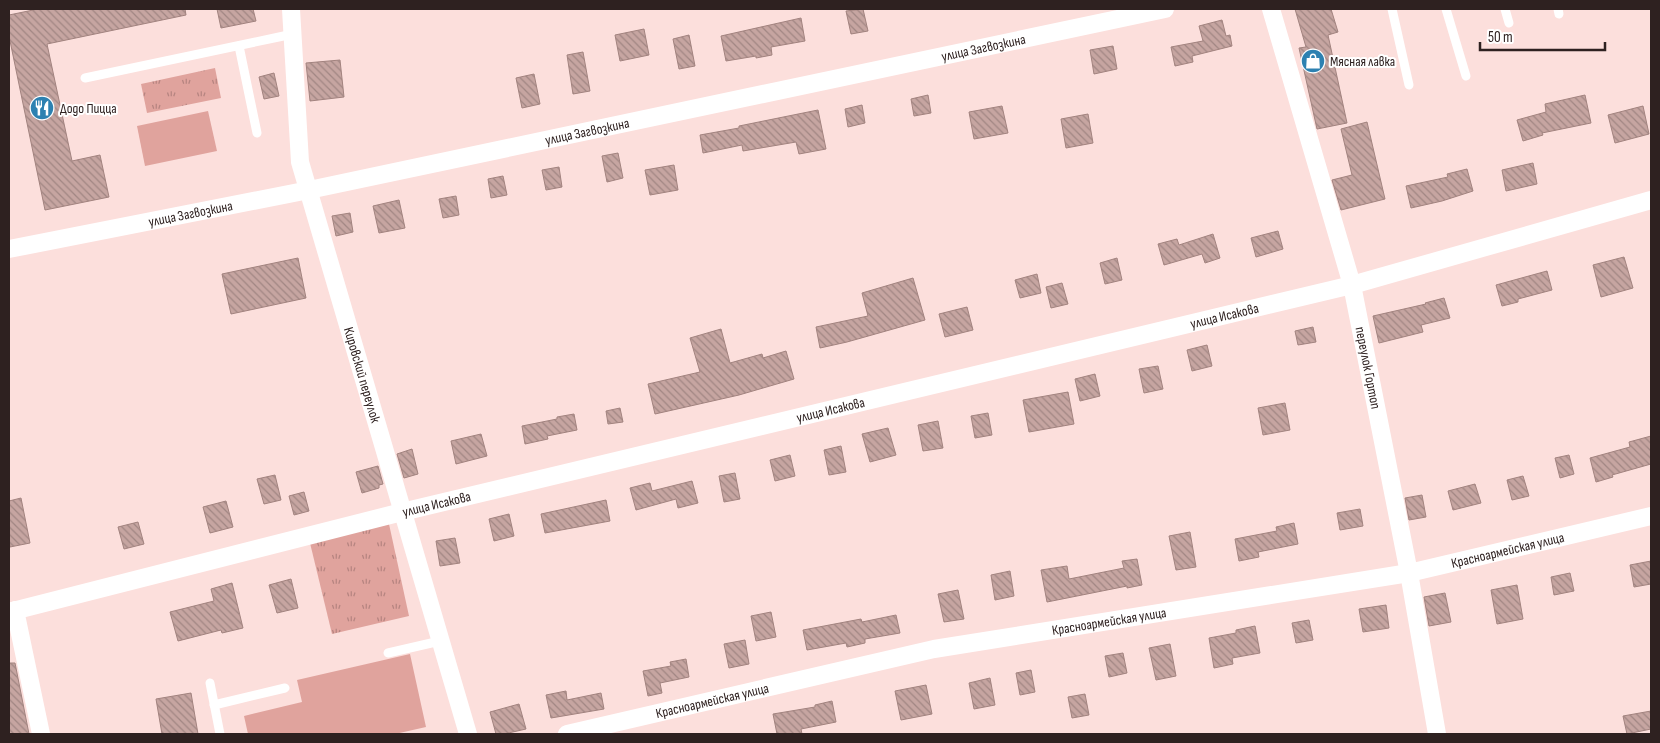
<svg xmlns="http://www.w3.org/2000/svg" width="1660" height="743" font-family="'Sofia Sans Condensed',sans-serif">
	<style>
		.grass { fill: url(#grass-tufts) }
		.pitch { fill: #e0a39d }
		.building { fill: url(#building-back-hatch); stroke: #a2837f }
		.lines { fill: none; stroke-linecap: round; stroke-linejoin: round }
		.service { stroke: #fff; stroke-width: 9 }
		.minor { stroke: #fff; stroke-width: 18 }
		.labels { text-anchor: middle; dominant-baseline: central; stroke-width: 4; stroke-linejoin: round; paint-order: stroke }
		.street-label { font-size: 14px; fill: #2e2120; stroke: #fff }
		.poi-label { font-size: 14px; fill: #2e2120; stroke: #fff; text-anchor: start }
	</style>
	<defs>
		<pattern id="grass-tufts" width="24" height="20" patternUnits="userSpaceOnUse" patternTransform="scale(1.25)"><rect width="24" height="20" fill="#e0a39d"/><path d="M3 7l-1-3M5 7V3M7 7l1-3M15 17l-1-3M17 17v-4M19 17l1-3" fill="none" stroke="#b68480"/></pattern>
		<pattern id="building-back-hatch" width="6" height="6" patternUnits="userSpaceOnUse" patternTransform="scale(1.25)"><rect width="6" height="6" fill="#c6a5a1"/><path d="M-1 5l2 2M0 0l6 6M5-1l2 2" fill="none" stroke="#a18683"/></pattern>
	</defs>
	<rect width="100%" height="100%" fill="#fcdfdc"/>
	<g class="grass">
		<polygon points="215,68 221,98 147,113 141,84"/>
		<polygon points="389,524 409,616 332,634 310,543"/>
	</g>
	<g class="pitch">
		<polygon points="208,111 217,151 145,166 137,126"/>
		<polygon points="410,654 426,727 395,734 248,734 244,716 302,702 297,680"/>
	</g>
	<g class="building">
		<polygon points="38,9 185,9 186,15 47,44 72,161 100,155 109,197 45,210 9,36 9,15"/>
		<polygon points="217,9 253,9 256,21 221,28"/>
		<polygon points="863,9 868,31 851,34 846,11"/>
		<polygon points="1295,9 1331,9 1338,32 1328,35 1347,123 1317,129 1299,48 1306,47"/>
		<polygon points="801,18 805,41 771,47 772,55 756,58 756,56 726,61 721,36"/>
		<polygon points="1222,20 1226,36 1230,35 1232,46 1192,56 1193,62 1175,66 1171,47 1203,41 1199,26"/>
		<polygon points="644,29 649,55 620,61 615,35"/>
		<polygon points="689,35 695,66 679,69 673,39"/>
		<polygon points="1113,46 1117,69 1094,74 1090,50"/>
		<polygon points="583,52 590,91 573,94 567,55"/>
		<polygon points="340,60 344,97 310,101 306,63"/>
		<polygon points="274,73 279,96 264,99 259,77"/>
		<polygon points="534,74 540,104 522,108 516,78"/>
		<polygon points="928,95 931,113 914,116 911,99"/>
		<polygon points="1585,95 1591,123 1542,133 1543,135 1523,141 1517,120 1546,112 1545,104"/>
		<polygon points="862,105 865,123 848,127 845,109"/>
		<polygon points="1002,106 1008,133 974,139 969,112"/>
		<polygon points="1643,106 1649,134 1615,143 1608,115"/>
		<polygon points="818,110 826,149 799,154 796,142 743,151 742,145 703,153 700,135 739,128 739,126"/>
		<polygon points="1088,114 1093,143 1066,148 1061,119"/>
		<polygon points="1367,122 1385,199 1341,210 1332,180 1352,175 1341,129"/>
		<polygon points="618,153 623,178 607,182 602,156"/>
		<polygon points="1533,163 1537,184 1506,191 1502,170"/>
		<polygon points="674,165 678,190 650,195 645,170"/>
		<polygon points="559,167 562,187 546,190 542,170"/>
		<polygon points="1467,169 1473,191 1442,201 1411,208 1406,186 1448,177 1447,174"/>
		<polygon points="503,176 507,195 491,198 488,179"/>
		<polygon points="456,196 459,215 443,218 439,199"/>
		<polygon points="399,200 405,228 379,233 373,206"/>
		<polygon points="350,213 353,232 336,236 332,216"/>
		<polygon points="1278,231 1283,249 1256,257 1251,238"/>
		<polygon points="1213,234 1220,258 1205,263 1202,254 1164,265 1158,244 1177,239 1179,245"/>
		<polygon points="1624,257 1633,288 1601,297 1593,265"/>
		<polygon points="298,258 306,298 231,314 222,274"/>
		<polygon points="1117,258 1122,280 1105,284 1100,263"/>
		<polygon points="1547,271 1552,290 1518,299 1518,302 1502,306 1496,285"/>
		<polygon points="1037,274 1041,293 1020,298 1015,280"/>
		<polygon points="913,278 925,320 847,342 820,348 816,327 868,316 862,293"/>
		<polygon points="1062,283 1068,304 1051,308 1046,287"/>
		<polygon points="1444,298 1450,318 1421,325 1423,332 1379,343 1373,316 1426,304 1425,303"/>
		<polygon points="967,307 973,330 945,337 939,314"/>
		<polygon points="1313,327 1316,342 1298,345 1295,331"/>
		<polygon points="721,329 730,363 762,354 763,358 786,351 794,379 739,395 655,414 648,384 700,372 690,338"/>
		<polygon points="1207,345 1212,366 1192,371 1187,350"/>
		<polygon points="1158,366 1163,389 1144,393 1139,369"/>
		<polygon points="1095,374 1100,396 1080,401 1075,379"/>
		<polygon points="1068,392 1074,424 1029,432 1023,400"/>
		<polygon points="1285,403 1290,430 1263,435 1258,408"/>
		<polygon points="620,408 623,422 608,424 606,411"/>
		<polygon points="988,413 992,435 975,438 971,416"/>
		<polygon points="574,414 577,430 547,436 548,439 525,444 522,426 557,419 557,417"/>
		<polygon points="938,421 943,448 923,451 918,425"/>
		<polygon points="888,428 896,455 870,462 862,434"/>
		<polygon points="481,434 487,456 456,464 451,441"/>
		<polygon points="1651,436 1651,464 1612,475 1613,477 1596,482 1590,458 1630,447 1629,442"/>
		<polygon points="841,446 846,472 829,475 824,450"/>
		<polygon points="412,449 418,474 404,478 397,454"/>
		<polygon points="790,455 795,476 775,481 770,460"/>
		<polygon points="1569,455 1574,474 1560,478 1555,458"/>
		<polygon points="378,466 383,484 379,485 379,488 362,493 356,472"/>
		<polygon points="735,473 740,499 724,502 719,476"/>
		<polygon points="275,475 281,500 264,504 257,479"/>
		<polygon points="1523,476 1529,496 1512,500 1507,480"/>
		<polygon points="692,481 698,503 678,508 676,499 636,510 630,488 650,483 652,491"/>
		<polygon points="1475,484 1481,503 1453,510 1448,491"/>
		<polygon points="304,492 309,511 294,515 289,496"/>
		<polygon points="1422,495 1426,517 1409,520 1405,498"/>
		<polygon points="21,498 30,543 10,547 9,540 9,501"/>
		<polygon points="606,500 610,521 545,533 541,514"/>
		<polygon points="226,501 233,527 210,533 203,507"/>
		<polygon points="1360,509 1363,526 1340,530 1337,513"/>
		<polygon points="509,514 514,536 494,541 489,519"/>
		<polygon points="138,522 144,544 124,549 118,527"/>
		<polygon points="1294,523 1298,544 1258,552 1259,557 1239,561 1235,539 1277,531 1276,527"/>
		<polygon points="1190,532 1196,567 1176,570 1169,536"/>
		<polygon points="455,538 460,563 440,566 436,541"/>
		<polygon points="1137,559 1142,585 1127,588 1127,586 1047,602 1041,570 1067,566 1069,579 1124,568 1122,561"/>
		<polygon points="1651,561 1651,584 1634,587 1630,565"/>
		<polygon points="1010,571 1014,596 995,600 991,575"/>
		<polygon points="1570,573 1574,591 1554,595 1551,577"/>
		<polygon points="291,579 298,608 277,613 269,585"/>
		<polygon points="232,583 243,628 222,633 221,630 178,641 170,612 214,601 211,589"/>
		<polygon points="1517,585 1523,619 1497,624 1491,590"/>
		<polygon points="958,590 964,619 944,622 938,594"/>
		<polygon points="1445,593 1451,622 1429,626 1424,597"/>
		<polygon points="1386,605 1389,628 1363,632 1359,609"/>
		<polygon points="771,612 776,637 756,641 751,616"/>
		<polygon points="896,615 900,633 865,639 865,643 847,647 846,643 807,650 803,630 861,619 862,622"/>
		<polygon points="1309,620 1313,640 1296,643 1292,623"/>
		<polygon points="1255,626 1260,653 1232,658 1233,664 1214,668 1209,638 1236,633 1236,630"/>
		<polygon points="745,640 749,664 729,668 724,644"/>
		<polygon points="1170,644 1176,676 1156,680 1149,648"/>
		<polygon points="1123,653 1127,673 1109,677 1105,656"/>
		<polygon points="686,659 689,677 660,683 662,693 648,696 643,671 671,666 670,662"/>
		<polygon points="9,663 15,663 29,734 9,734"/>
		<polygon points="1031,670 1035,692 1020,695 1016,673"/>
		<polygon points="990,678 995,705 974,709 969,683"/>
		<polygon points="926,685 932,714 901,720 895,691"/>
		<polygon points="566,691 567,700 601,693 604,709 551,718 546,695"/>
		<polygon points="191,693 198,734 162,734 156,699"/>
		<polygon points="1085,694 1089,715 1072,718 1068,697"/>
		<polygon points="832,701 836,722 801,729 802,734 777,734 773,714 815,707 815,705"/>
		<polygon points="519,704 526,729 504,734 496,734 490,712"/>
		<polygon points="1651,711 1651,729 1627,734 1623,716"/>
	</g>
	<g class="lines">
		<g class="service">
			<polyline points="1392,9 1409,85"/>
			<polyline points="1446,9 1466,76"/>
			<polyline points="1505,9 1509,23"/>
			<polyline points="1558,9 1559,14"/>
			<polyline points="239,46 257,133"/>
			<polyline points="85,78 293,34"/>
			<polyline points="388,653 440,641"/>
			<polyline points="210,683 220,734"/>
			<polyline points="214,705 285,688"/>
		</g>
		<g class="minor">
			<path id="s1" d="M291 9 300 162 468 734"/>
			<path id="s2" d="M1271 9 1352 285 1409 573 1437 734"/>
			<path id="s3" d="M9 249 309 190 1165 9"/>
			<polyline points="15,610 41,734"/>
			<path id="s4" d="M9 612 402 512 1352 285 1651 200"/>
			<path id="s5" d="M567 734 934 649 1409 573 1651 516"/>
		</g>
	</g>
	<defs>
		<g id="shop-disc" transform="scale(1.25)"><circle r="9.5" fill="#2d81b1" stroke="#fff"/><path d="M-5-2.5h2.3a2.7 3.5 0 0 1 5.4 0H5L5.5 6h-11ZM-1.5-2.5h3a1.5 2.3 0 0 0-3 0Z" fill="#fff"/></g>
		<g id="restaurant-disc" transform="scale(1.25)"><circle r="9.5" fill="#2d81b1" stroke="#fff"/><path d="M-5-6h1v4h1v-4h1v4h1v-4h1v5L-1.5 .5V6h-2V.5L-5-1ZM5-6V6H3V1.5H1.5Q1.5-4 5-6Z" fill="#fff"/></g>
	</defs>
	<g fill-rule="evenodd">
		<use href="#shop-disc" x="1313" y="61"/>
		<use href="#restaurant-disc" x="42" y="108"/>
	</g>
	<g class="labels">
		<g class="street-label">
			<text stroke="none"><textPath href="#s3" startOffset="995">улица Загвозкина</textPath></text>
			<text stroke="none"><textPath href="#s3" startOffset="590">улица Загвозкина</textPath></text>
			<text stroke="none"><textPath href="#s3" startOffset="185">улица Загвозкина</textPath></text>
			<text stroke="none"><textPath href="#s4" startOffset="1251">улица Исакова</textPath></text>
			<text stroke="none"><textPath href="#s2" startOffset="372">переулок Гортоп</textPath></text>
			<text stroke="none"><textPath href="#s1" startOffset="375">Кировский переулок</textPath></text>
			<text stroke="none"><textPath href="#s4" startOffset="846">улица Исакова</textPath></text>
			<text stroke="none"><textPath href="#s4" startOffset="441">улица Исакова</textPath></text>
			<text stroke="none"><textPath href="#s5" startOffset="959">Красноармейская улица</textPath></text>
			<text stroke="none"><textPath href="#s5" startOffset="554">Красноармейская улица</textPath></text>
			<text stroke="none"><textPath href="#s5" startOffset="149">Красноармейская улица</textPath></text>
		</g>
		<g class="poi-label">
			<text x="1330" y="61">Мясная лавка</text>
			<text x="60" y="108">Додо Пицца</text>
		</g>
	</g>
	<rect width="1660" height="743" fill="none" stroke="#2e2120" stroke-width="20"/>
	<path d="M1480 42v8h125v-8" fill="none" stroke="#2e2120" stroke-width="2.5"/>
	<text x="1488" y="42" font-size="15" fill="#2e2120" stroke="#ffffff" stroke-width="4" paint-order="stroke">50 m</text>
</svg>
